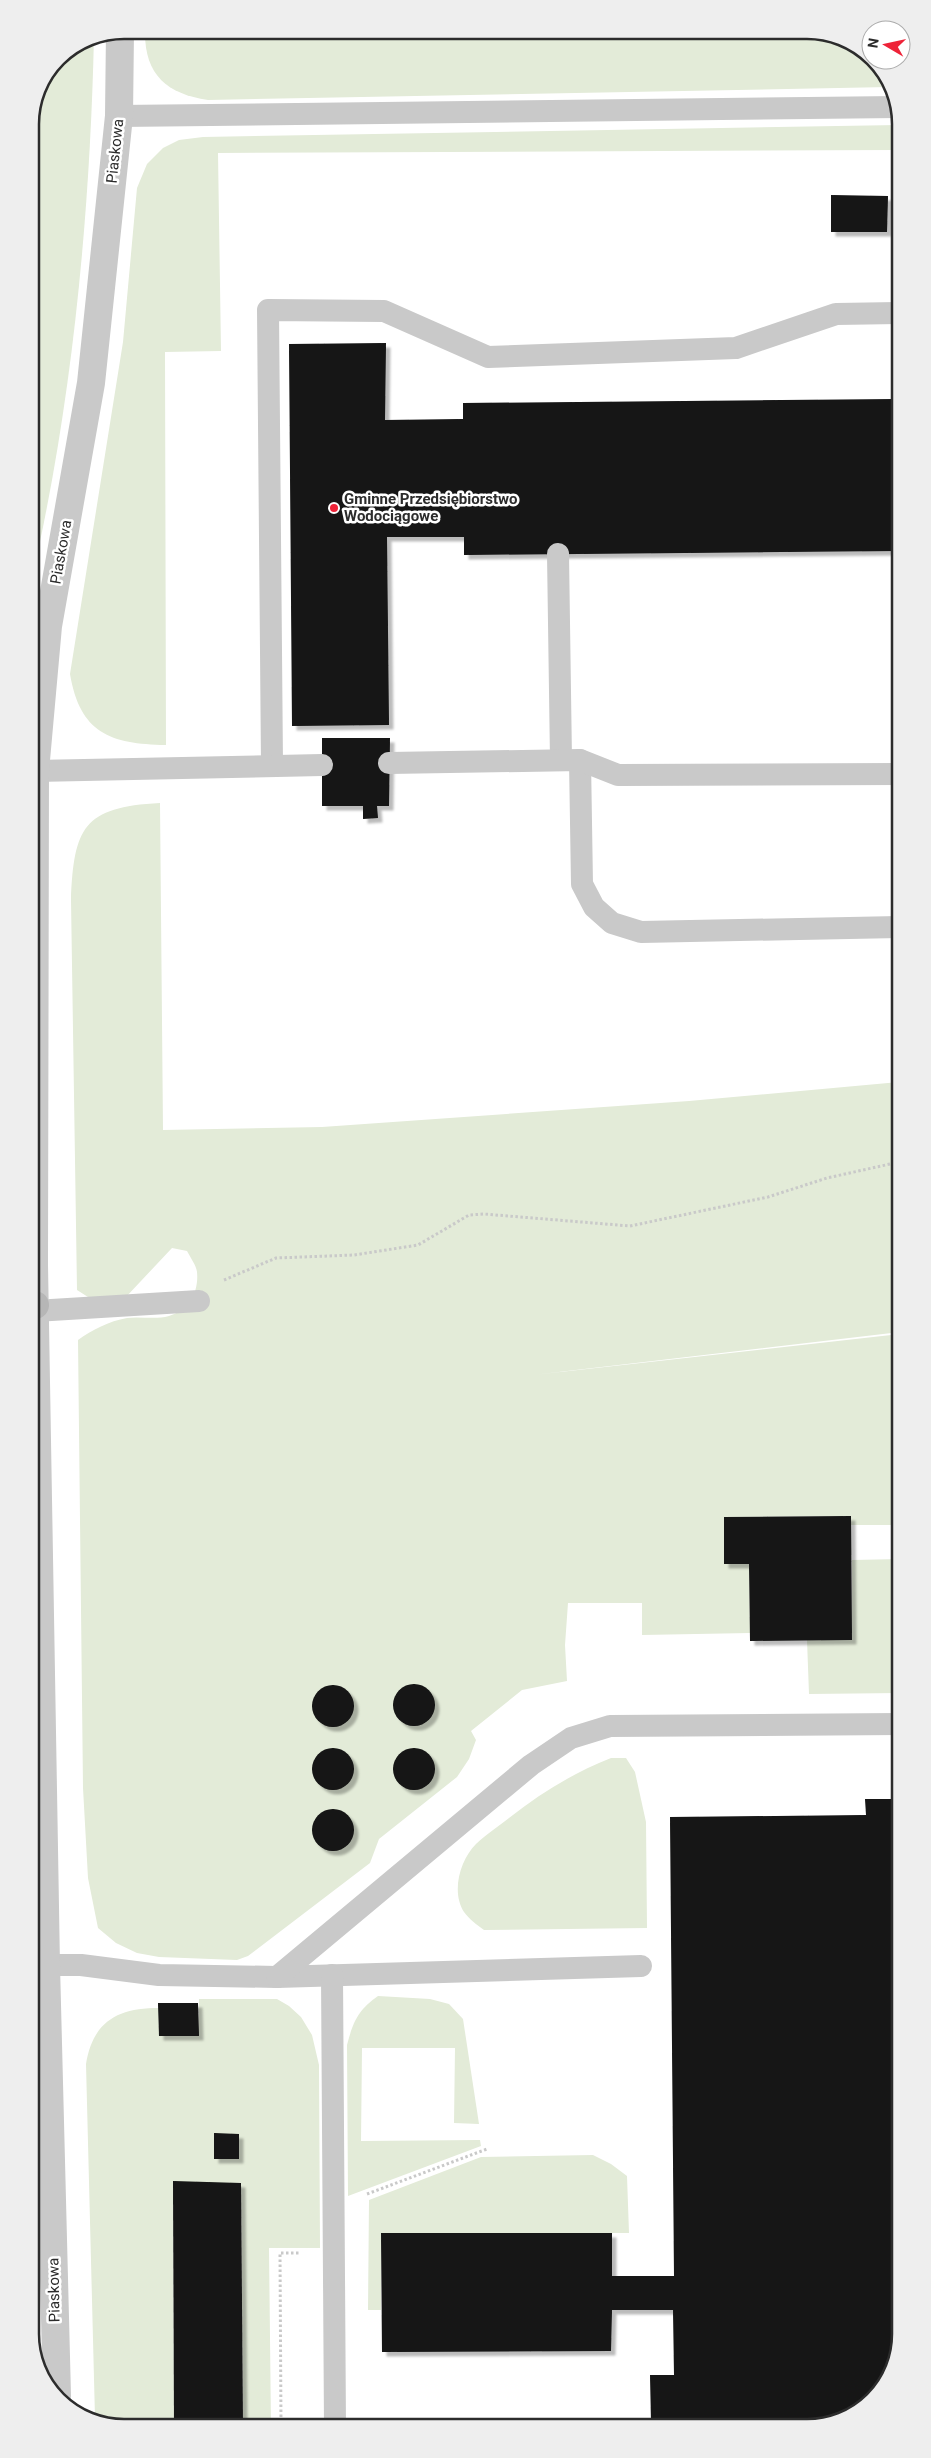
<svg xmlns="http://www.w3.org/2000/svg" width="931" height="2458" font-family="Roboto,sans-serif">
	<style>
		.green { fill: #e3ebd8 }
		.building { fill: #131313; filter: url(#shadow) }
		.lines { fill: none; stroke-linecap: round; stroke-linejoin: round }
		.path { stroke: #c9c9c9; stroke-width: 3; stroke-dasharray: 2.5 2.5; stroke-linecap: butt }
		.lane { stroke: #c9c9c9; stroke-width: 22 }
		.street { stroke: #c9c9c9; stroke-width: 28 }
		.secondary { stroke: #b6b6b6; stroke-width: 28 }
		.poi-dot { fill: #ee2338; stroke: #fff; stroke-width: 2 }
		.labels { text-anchor: middle; dominant-baseline: central; stroke-width: 5; stroke-linejoin: round; paint-order: stroke }
		.street-label { font-size: 15px; fill: #2c2c2c; stroke: #fff }
		.poi-label { font-size: 15px; font-weight: bold; fill: #2c2c2c; stroke: #fff; text-anchor: start }
		.rim { fill: none; stroke: #2c2c2c; stroke-width: 2.5 }
	</style>
	<defs>
		<filter id="shadow"><feDropShadow dx="4.5" dy="4.5" stdDeviation="1" flood-color="#0004"/></filter>
	</defs>
	<rect width="100%" height="100%" fill="#fff"/>
	<g class="green">
		<path d="M145 30H813L864 50 889 87 208 100C166 94 144 74 145 30Z"/>
		<path d="M94 36C90 216 72 406 31 582L30 118 58 57 88 37Z"/>
		<path d="M898 125V150L218 153 221 351 165 352 166 745C110 744 80 733 70 674L123 342 137 188 147 164 163 148 179 140 203 137Z"/>
		<path d="M160 803 163 1130 322 1127 689 1101 899 1082 900 1332 533 1375 900 1334V1525H851V1516L724 1517V1564H749L750 1633 642 1635V1603H568L565 1645 567 1681 522 1690 471 1731 476 1740 469 1759 457 1777 379 1839 370 1863 248 1956 237 1960 159 1957 137 1953 116 1943 98 1928 88 1878 83 1788 78 1340C92 1330 109 1321 127 1318 140 1316 155 1320 169 1316 189 1310 199 1292 197 1272 196 1265 190 1257 187 1251L172 1248 125 1298 88 1297 77 1290 71 900C74 828 83 807 160 803Z"/>
		<polygon points="900,1559 900,1693 809,1694 807,1640 852,1640 852,1560"/>
		<path d="M611 1758H626L635 1772 646 1822 647 1928 484 1930C477 1925 469 1919 464 1912 451 1892 460 1860 476 1844 485 1835 498 1827 509 1818 541 1793 573 1773 611 1758Z"/>
		<path d="M378 1996 430 1999 449 2004 463 2019 479 2124 454 2123 455 2048H362L361 2141 480 2140 481 2146 348 2196 347 2045C353 2022 358 2010 378 1996Z"/>
		<path d="M199 1999H277L289 2006 301 2017 312 2035 319 2065 320 2248H269L271 2427H243L241 2184 173 2182 174 2428H118L95 2418 86 2064C93 2021 118 2008 159 2008V2036H198Z"/>
		<polygon points="593,2155 611,2164 627,2176 629,2233 381,2233 381,2310 368,2310 369,2200 481,2157"/>
	</g>
	<g class="building">
		<polygon points="831,195 888,196 887,232 831,232"/>
		<polygon points="386,343 385,420 463,419 463,403 898,399 898,551 464,555 464,537 387,537 389,725 292,726 289,344"/>
		<polygon points="322,738 390,738 389,806 377,806 378,818 363,819 363,806 322,806"/>
		<polygon points="851,1516 852,1640 750,1641 749,1564 724,1564 724,1517"/>
		<circle cx="414" cy="1705" r="21"/>
		<circle cx="333" cy="1706" r="21"/>
		<circle cx="333" cy="1769" r="21"/>
		<circle cx="414" cy="1769" r="21"/>
		<polygon points="865,1799 892,1799 892,1815 900,1815 901,2334 881,2391 832,2425 421,2426 421,2424 651,2422 650,2375 674,2375 673,2310 612,2310 611,2351 382,2352 381,2233 612,2233 612,2276 674,2276 670,1817 866,1815"/>
		<circle cx="333" cy="1830" r="21"/>
		<polygon points="158,2003 198,2003 199,2036 159,2036"/>
		<polygon points="214,2133 239,2134 239,2159 214,2159"/>
		<polygon points="173,2181 241,2183 243,2427 174,2428"/>
	</g>
	<g class="lines">
		<g class="path">
			<polyline points="224,1280 276,1258 354,1255 418,1245 469,1215 484,1214 630,1226 768,1197 827,1178 899,1162"/>
			<polyline points="367,2194 487,2149"/>
			<polyline points="281,2427 280,2253 300,2253"/>
		</g>
		<g class="lane">
			<polyline points="119,116 898,107"/>
			<polyline points="558,554 561,760"/>
			<polyline points="580,760 582,884 594,907 612,923 641,932 899,927"/>
			<polyline points="389,763 580,760 618,775 899,774"/>
			<polyline points="272,765 268,310 384,311 488,357 736,348 836,314 898,313"/>
			<polyline points="35,771 322,765"/>
			<polyline points="35,1311 199,1301"/>
			<polyline points="46,1965 81,1965 159,1975 277,1977 641,1966"/>
			<polyline points="332,1975 335,2427"/>
			<polyline points="277,1977 531,1765 571,1738 610,1726 900,1724"/>
		</g>
		<polyline class="street" points="57,2396 46,1965 34,1265 35,771 48,626 91,383 119,116 120,31"/>
		<polyline class="secondary" points="32,1306 35,1305"/>
	</g>
	<circle class="poi-dot" cx="334" cy="508" r="5"/>
	<g class="labels">
		<g class="street-label">
			<text transform="translate(115 151) rotate(-84)">Piaskowa</text>
			<text transform="translate(61 552) rotate(-80)">Piaskowa</text>
			<text transform="translate(54 2290) rotate(-91)">Piaskowa</text>
		</g>
		<g class="poi-label">
			<text x="344" y="499">Gminne Przedsiębiorstwo<tspan x="344" dy="17">Wodociągowe</tspan></text>
		</g>
	</g>
	<path d="M0 0H931V2458H0ZM124 39H807A85 85 0 0 1 892 124V2334A85 85 0 0 1 807 2419H124A85 85 0 0 1 39 2334V124A85 85 0 0 1 124 39Z" fill="#eee" fill-rule="evenodd"/>
	<path class="rim" d="M124 39H807A85 85 0 0 1 892 124V2334A85 85 0 0 1 807 2419H124A85 85 0 0 1 39 2334V124A85 85 0 0 1 124 39Z"/>
	<g transform="translate(886 45) rotate(279)"><circle r="24" fill="#ffffff" stroke="#ababab"/>
	<path d="M0-4L9 19L0 12L-9 19Z" fill="#ee2338"/>
	<text y="-8" font-size="14" font-weight="bold" text-anchor="middle" fill="#2c2c2c">N</text>
	</g>
</svg>
